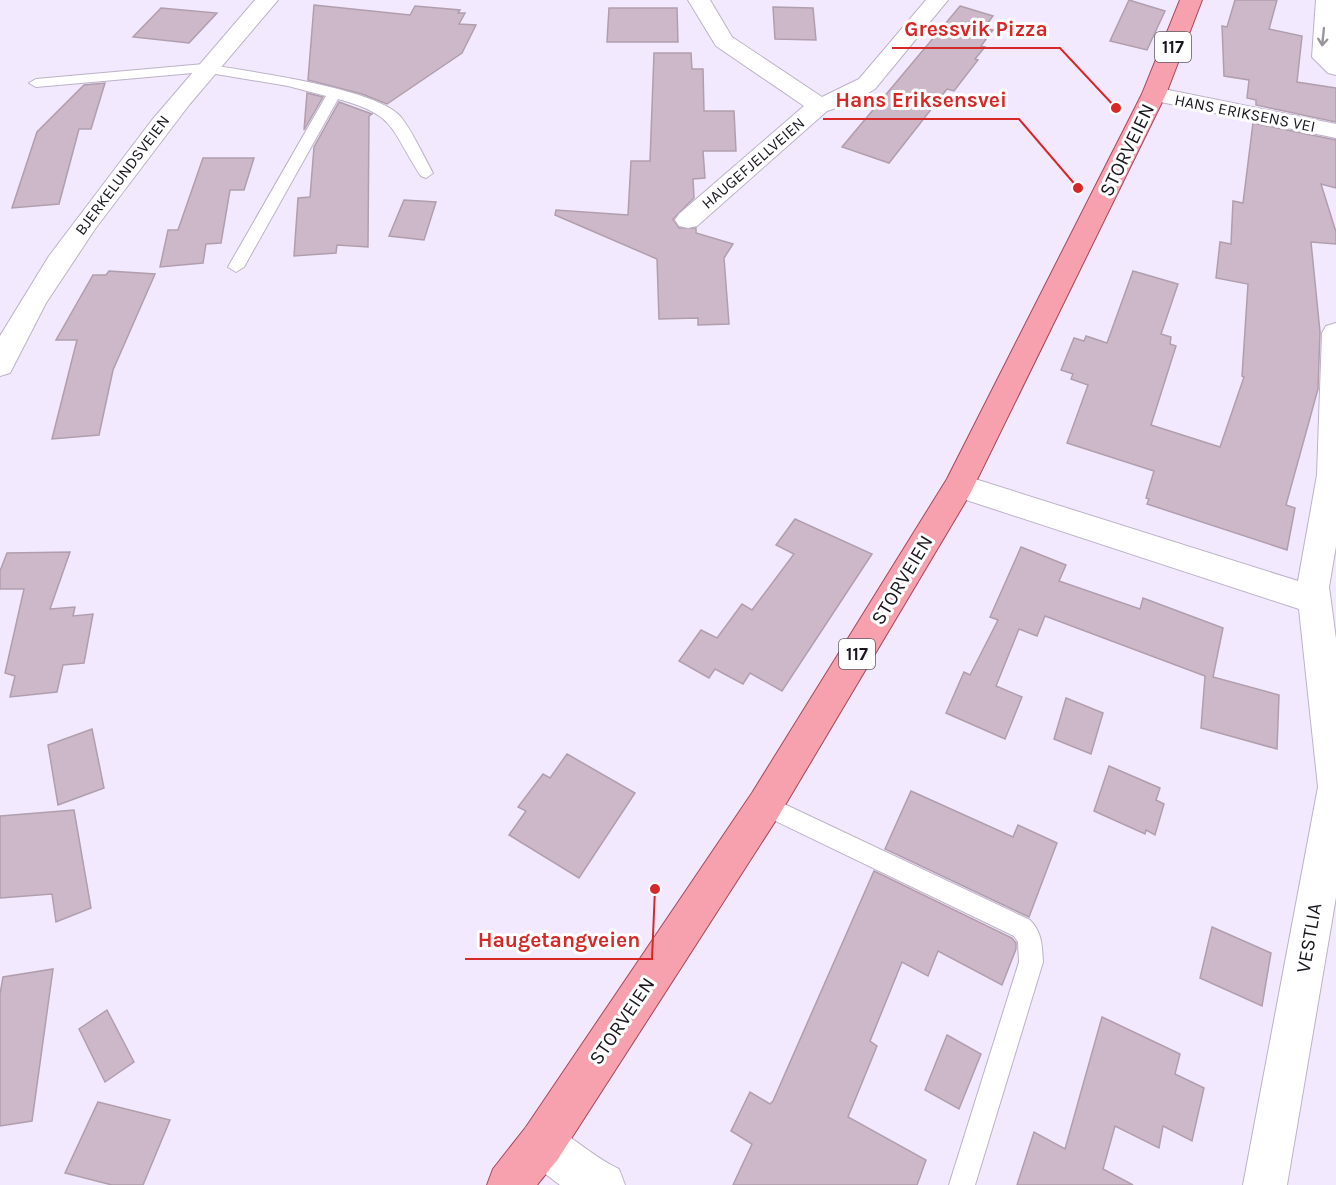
<svg xmlns="http://www.w3.org/2000/svg" width="1336" height="1185" font-family="Karla,sans-serif">
	<style>
		.building { fill: #ccb8c8; stroke: #b19ead; stroke-width: 1.5 }
		.lines { fill: none; stroke-linecap: round; stroke-linejoin: round }
		.service-casing { stroke: #bcb2c7; stroke-width: 2 }
		.minor-casing { stroke: #bcb2c7; stroke-width: 2 }
		.primary-casing { stroke: #a64758; stroke-width: 2 }
		.service { fill: #fff; fill-rule: evenodd }
		.minor { fill: #fff; fill-rule: evenodd }
		.primary { fill: #f7a0ae; fill-rule: evenodd }
		.oneway { stroke: #989699 }
		.labels { text-anchor: middle; dominant-baseline: central; stroke-width: 6; stroke-linejoin: round; paint-order: stroke }
		.far-street-label { font-size: 16px; fill: #19161d; stroke: #fff }
		.shield { fill: #fff; stroke: #5e5c61; stroke-width: 1.5 }
		.shield-label { font-size: 18px; font-weight: bold; fill: #19161d }
		.street-label { font-size: 20px; fill: #19161d; stroke: #fff }
		.leader { fill: none; stroke: #d62828; stroke-width: 2 }
		.callout-dot { fill: #d62828; stroke: #fff; stroke-width: 2 }
		.callout-label { font-size: 21px; text-anchor: middle; font-weight: bold; fill: #d62828; stroke: #fff; stroke-width: 6; stroke-linejoin: round; paint-order: stroke }
	</style>
	<rect width="100%" height="100%" fill="#f3e9ff"/>
	<g class="building">
		<polygon points="1129,0 1165,11 1147,50 1110,41"/>
		<polygon points="1235,0 1277,0 1269,29 1302,36 1297,82 1336,88 1336,122 1256,105 1256,100 1247,98 1249,80 1224,76 1222,26 1227,27"/>
		<polygon points="314,5 410,15 415,6 460,10 458,13 465,13 459,24 476,25 462,53 387,104 362,94 308,80"/>
		<polygon points="960,6 993,16 984,28 993,30 981,46 985,47 975,59 978,60 954,91 947,89 889,163 842,147"/>
		<polygon points="773,7 813,8 816,40 775,39"/>
		<polygon points="161,8 217,13 189,43 133,37"/>
		<polygon points="609,8 677,8 678,42 607,42"/>
		<polygon points="654,53 691,53 692,69 703,69 704,111 734,111 736,151 703,151 705,178 693,179 694,198 673,219 679,228 696,228 696,233 733,244 724,258 729,324 698,325 698,318 659,319 657,259 555,215 556,210 628,215 631,161 650,161"/>
		<polygon points="105,83 91,129 79,129 59,204 12,208 37,132 84,85"/>
		<polygon points="307,93 323,97 304,130"/>
		<polygon points="339,102 372,114 369,116 368,247 337,245 336,253 294,256 298,198 310,197 314,147"/>
		<polygon points="1253,123 1336,140 1336,188 1321,184 1336,232 1336,244 1311,242 1320,332 1318,389 1286,505 1295,508 1287,550 1147,504 1149,499 1146,498 1154,471 1067,443 1088,385 1071,379 1073,374 1061,370 1074,338 1084,341 1086,336 1107,343 1133,271 1178,284 1161,334 1171,337 1170,344 1176,346 1151,425 1220,447 1244,377 1242,376 1248,284 1216,278 1220,242 1231,244 1233,201 1243,203"/>
		<polygon points="203,158 254,158 244,190 230,190 221,243 206,244 203,263 160,267 168,230 178,230"/>
		<polygon points="404,200 436,202 424,240 389,236"/>
		<polygon points="109,271 155,274 113,370 99,435 52,439 77,340 56,340 93,275 106,275"/>
		<polygon points="795,519 872,554 782,691 750,673 743,684 715,669 709,678 679,661 701,630 717,638 742,604 752,610 794,554 776,545"/>
		<polygon points="1021,547 1066,565 1059,581 1140,609 1143,598 1223,628 1213,677 1279,695 1277,749 1201,728 1205,676 1045,616 1037,636 1019,629 996,686 1022,697 1005,739 946,713 964,672 970,675 998,620 990,617"/>
		<polygon points="70,552 50,609 75,607 73,616 93,614 84,663 63,665 57,692 10,697 15,676 5,673 24,589 0,589 0,571 7,553"/>
		<polygon points="1066,698 1103,713 1091,754 1054,739"/>
		<polygon points="92,729 104,788 58,805 48,745"/>
		<polygon points="567,754 635,793 579,878 509,835 526,811 518,807 543,774 550,778"/>
		<polygon points="1109,766 1160,788 1156,800 1164,804 1155,835 1146,830 1145,834 1094,811"/>
		<polygon points="911,791 1013,837 1018,825 1057,843 1029,917 885,849"/>
		<polygon points="74,810 91,908 56,922 52,894 0,898 0,816"/>
		<polygon points="874,871 1012,938 1016,943 1016,949 1002,985 938,951 928,976 902,962 870,1041 877,1046 848,1117 926,1160 917,1185 733,1185 752,1144 731,1131 750,1092 770,1104 773,1101"/>
		<polygon points="1212,927 1271,953 1262,1006 1200,978"/>
		<polygon points="53,969 32,1121 0,1126 0,994 3,977"/>
		<polygon points="107,1010 134,1062 105,1082 79,1029"/>
		<polygon points="1102,1017 1180,1054 1175,1074 1204,1088 1192,1141 1163,1126 1159,1148 1115,1126 1103,1169 1133,1185 1017,1185 1034,1132 1065,1149"/>
		<polygon points="947,1035 981,1054 959,1109 925,1090"/>
		<polygon points="98,1102 170,1120 143,1185 112,1185 65,1173"/>
	</g>
	<g class="lines">
		<g class="service-casing">
			<g id="service">
				<path d="M204 64C247 71 369 87 398 114 409 124 425 159 433 173L426 178 421 176C390 129 397 115 338 99L244 267 236 272 228 267 326 96 288 86 204 72 36 87 29 83 36 79Z"/>
				<path d="M765 795 1030 920C1042 933 1042 944 1043 962L975 1185H949L1019 962 1018 942 1014 936 757 812 754 805 757 798Z"/>
			</g>
		</g>
		<g class="minor-casing">
			<g id="minor">
				<polygon points="255,0 278,0 189,105 95,229 46,303 10,373 0,376 0,336 49,256 152,120"/>
				<polygon points="688,0 710,0 732,37 822,97 859,79 926,0 948,0 875,89 851,103 827,111 697,226 688,228 679,226 675,220 679,214 804,106 716,46"/>
				<polygon points="1316,0 1336,0 1336,75 1328,73 1312,57"/>
				<polygon points="1154,87 1336,124 1336,138 1146,99 1142,94 1146,89"/>
				<polygon points="1336,323 1336,546 1329,587 1336,639 1336,897 1287,1185 1243,1185 1318,787 1299,609 948,494 944,486 948,478 959,474 1298,581 1317,475 1322,333 1326,326"/>
				<path d="M542 1121C570 1133 591 1156 619 1169L625 1185H560L526 1159 520 1143 526 1127Z"/>
			</g>
		</g>
		<g class="primary-casing">
			<polygon id="primary" points="1180,0 1202,0 1166,94 970,494 778,817 558,1159 537,1185 487,1185 493,1169 526,1127 752,793 947,479 1142,94"/>
		</g>
		<use href="#service" class="service"/>
		<use href="#minor" class="minor"/>
		<use href="#primary" class="primary"/>
	</g>
	<defs><path id="oneway-shaft" d="M-6 0H5M1.5-3L5.5 0L1.5 3" fill="none" stroke-width="1.6" stroke-linecap="round" stroke-linejoin="round" transform="scale(1.5)"/></defs>
	<use class="oneway" href="#oneway-shaft" transform="translate(1323 37) rotate(96)"/>
	<g class="labels">
		<g class="far-street-label">
			<text transform="translate(1245 113) rotate(11)">HANS ERIKSENS VEI</text>
			<text transform="translate(753 163) rotate(-41)">HAUGEFJELLVEIEN</text>
			<text transform="translate(122 175) rotate(-53)">BJERKELUNDSVEIEN</text>
		</g>
		<g class="shield">
			<rect x="1155" y="32" width="36" height="30" rx="4.5"/>
			<rect x="839" y="639" width="36" height="30" rx="4.5"/>
		</g>
		<g class="shield-label">
			<text x="1173" y="47">117</text>
			<text x="857" y="654">117</text>
		</g>
		<g class="street-label">
			<text transform="translate(1127 150) rotate(-64)">STORVEIEN</text>
			<text transform="translate(902 580) rotate(-59)">STORVEIEN</text>
			<text transform="translate(1309 938) rotate(-80)">VESTLIA</text>
			<text transform="translate(622 1021) rotate(-56)">STORVEIEN</text>
		</g>
	</g>
	<path class="leader" d="M1116 108L1060 48H892M1078 188L1019 119H823M655 889L652 959H465"/>
	<g class="callout-dot">
		<circle cx="1116" cy="108" r="6"/>
		<circle cx="1078" cy="188" r="6"/>
		<circle cx="655" cy="889" r="6"/>
	</g>
	<g class="callout-label">
		<text x="976" y="36">Gressvik Pizza</text>
		<text x="921" y="107">Hans Eriksensvei</text>
		<text x="559" y="947">Haugetangveien</text>
	</g>
</svg>
